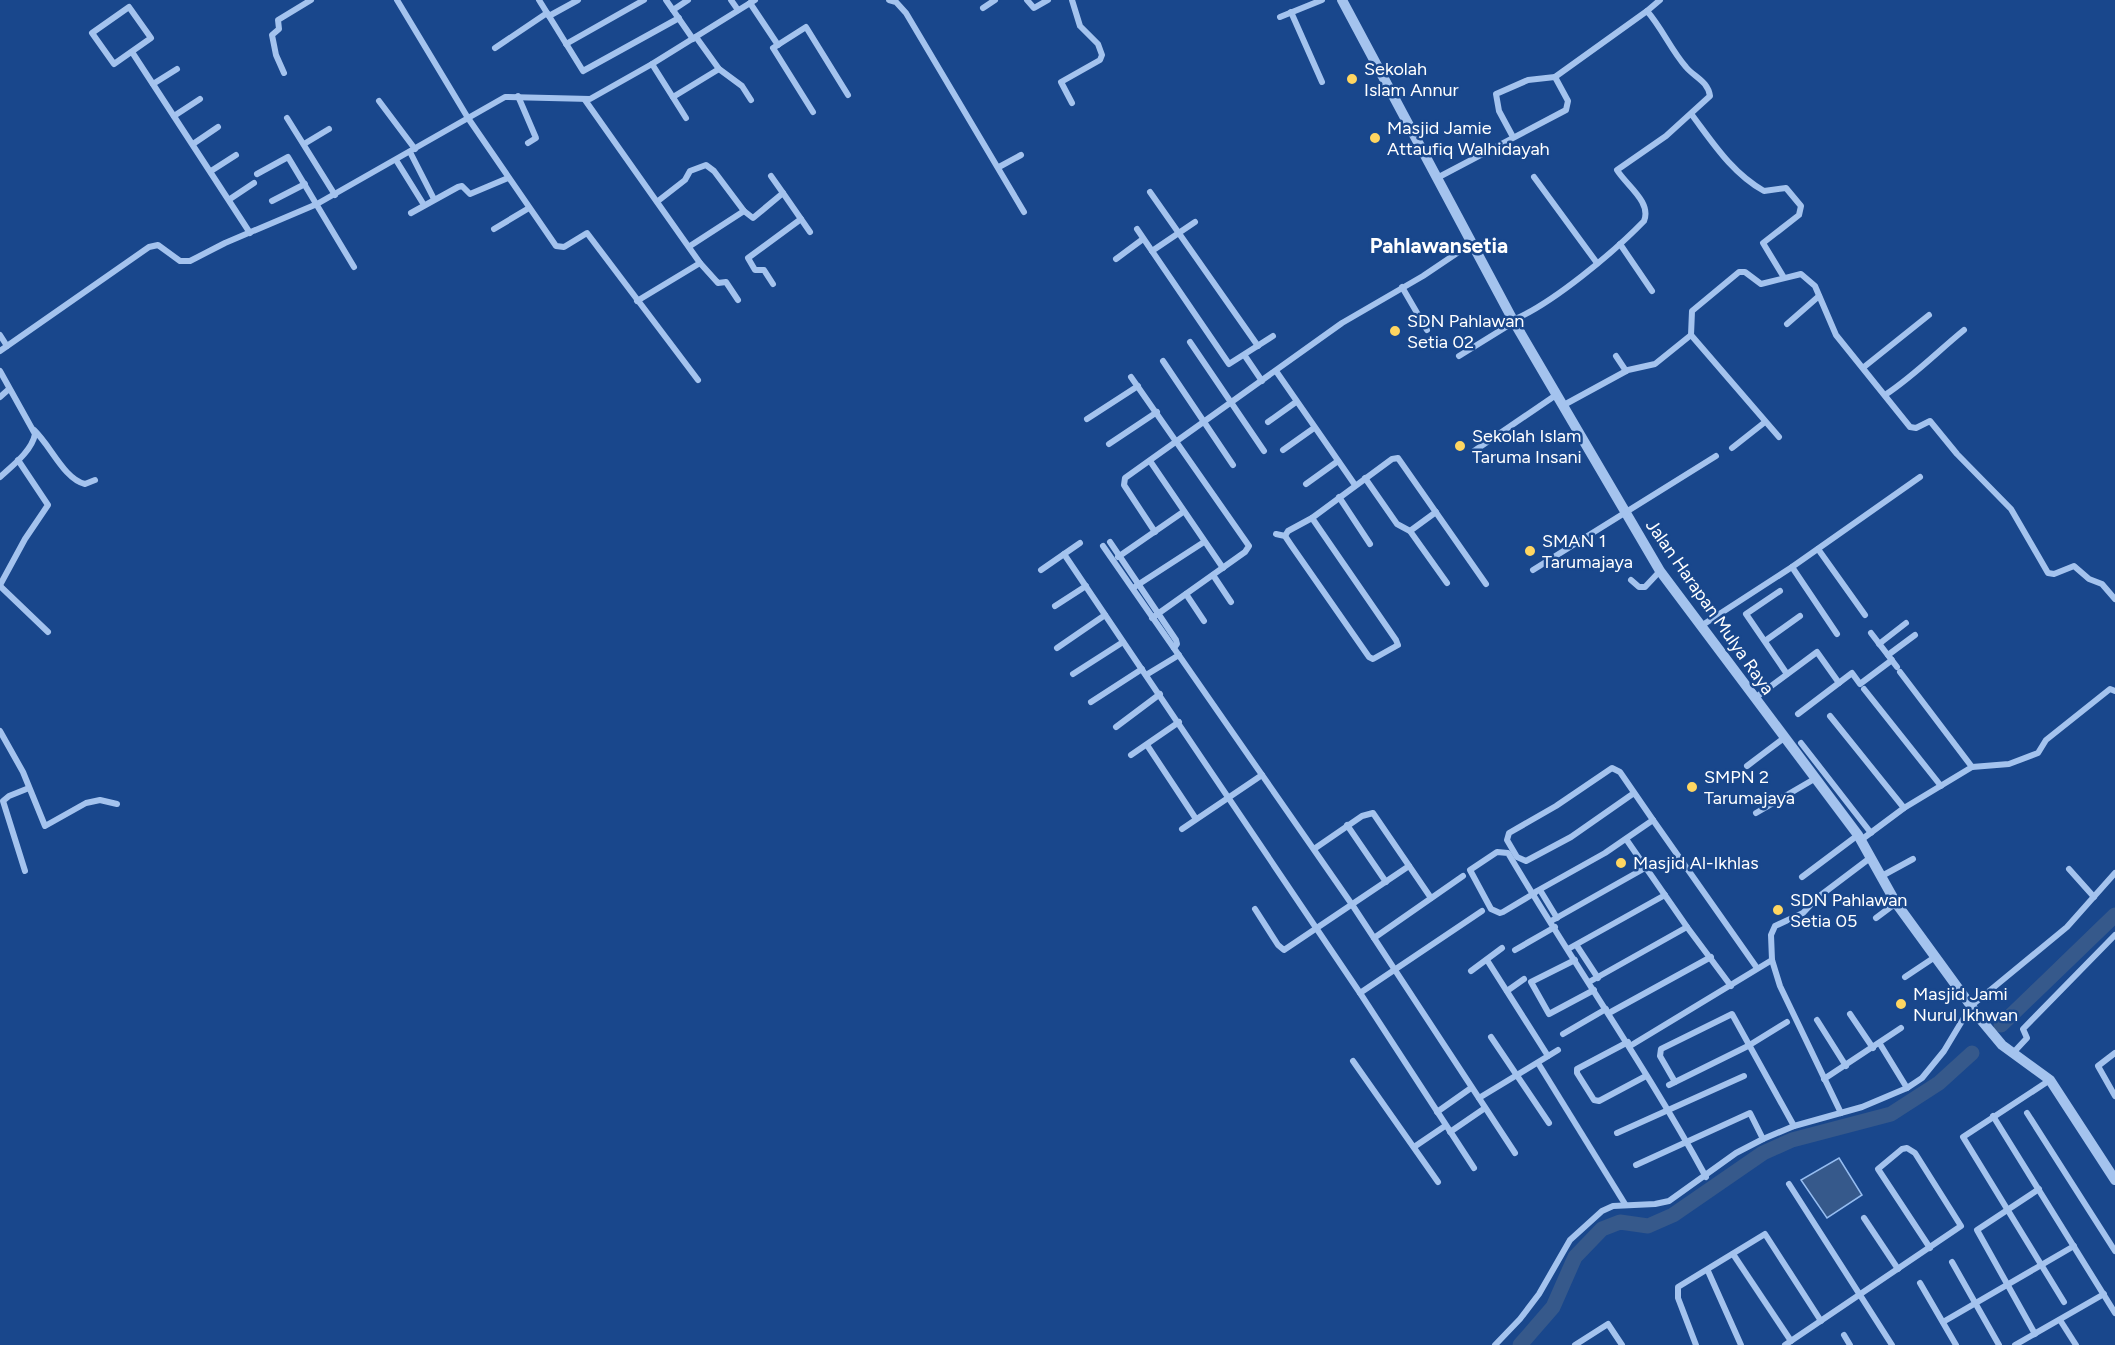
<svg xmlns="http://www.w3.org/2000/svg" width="2115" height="1345" font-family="Figtree,sans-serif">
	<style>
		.water { fill: #36598b; stroke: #96bdf1; stroke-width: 1.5 }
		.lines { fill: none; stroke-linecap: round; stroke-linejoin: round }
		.river { stroke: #36598b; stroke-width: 15 }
		.minor { stroke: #a4c3ee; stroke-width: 6 }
		.tertiary { stroke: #a4c3ee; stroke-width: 10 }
		.poi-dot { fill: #ffd661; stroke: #19478c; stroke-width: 2 }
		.labels { text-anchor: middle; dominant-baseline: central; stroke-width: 5; stroke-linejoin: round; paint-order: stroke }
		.poi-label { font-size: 18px; fill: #fff; stroke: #19478c; text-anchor: start }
		.street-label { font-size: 18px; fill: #fff; stroke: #19478c }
		.quarter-label { font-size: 21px; font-weight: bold; fill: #fff; stroke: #19478c }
	</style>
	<rect width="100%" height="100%" fill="#19478c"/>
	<polygon class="water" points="1839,1158 1862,1195 1827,1218 1801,1180"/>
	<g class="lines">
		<g class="river">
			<polyline points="2001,1025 2115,915"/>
			<polyline points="1520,1345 1553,1307 1575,1257 1602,1229 1620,1222 1648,1226 1673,1215 1763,1153 1792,1140 1891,1114 1939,1083 1972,1053"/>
		</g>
		<g class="minor">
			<polyline points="397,0 468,118 556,246 564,247 587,233 698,380"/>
			<polyline points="539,0 583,71 679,18"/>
			<polyline points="666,0 693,39"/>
			<polyline points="731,0 738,10"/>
			<polyline points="889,0 896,2 906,13 1024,212"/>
			<polyline points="1027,0 1034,8 1048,0"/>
			<polyline points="750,3 778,45"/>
			<polygon points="129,7 151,38 114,64 92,33"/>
			<polyline points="983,8 995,0"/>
			<polyline points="673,10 688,0"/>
			<polyline points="1647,11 1660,0"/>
			<polyline points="1291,12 1322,82"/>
			<polyline points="549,16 578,0"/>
			<polyline points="1280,17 1322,0"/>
			<polyline points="696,37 719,69 742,86 751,100"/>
			<polyline points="566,44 644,0"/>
			<polyline points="495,48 547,13"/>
			<polyline points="132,52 250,233"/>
			<polyline points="652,64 686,118"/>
			<polyline points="284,73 276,55 272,35 279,29 278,20 311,0"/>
			<polyline points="153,84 177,69"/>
			<polyline points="518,96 536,138 528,143"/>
			<polyline points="673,97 719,69"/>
			<polyline points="585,100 700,263 718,283 726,282 738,300"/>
			<polyline points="379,101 415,149"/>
			<polyline points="1072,103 1061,82 1100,60 1102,55 1098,44 1080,26 1072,0"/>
			<polyline points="813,112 773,48 806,27 848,95"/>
			<path d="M1692 115C1713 143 1732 173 1764 191L1786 188 1801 206 1799 215 1763 243 1783 276"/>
			<polyline points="174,116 200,99"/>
			<polyline points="287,118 335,195"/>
			<polyline points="1513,137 1499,111 1496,94 1528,80 1555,77"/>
			<polyline points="193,144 218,127"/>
			<polyline points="304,144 329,129"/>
			<polyline points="410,152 434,199"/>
			<polyline points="396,160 424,205"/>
			<polyline points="999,167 1021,155"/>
			<polyline points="211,171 236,155"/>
			<polyline points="257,174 288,157 354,267"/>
			<polyline points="771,176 783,193"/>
			<polyline points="1534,177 1597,263"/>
			<path d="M1437 178 1566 110 1568 101 1555 77 1647 11C1662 28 1671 50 1686 67 1694 77 1708 81 1710 96L1666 136 1617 170C1626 185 1652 202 1644 221 1614 252 1552 304 1513 320"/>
			<polyline points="1150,192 1258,346"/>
			<polyline points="230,199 254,183"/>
			<polyline points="272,201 305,184"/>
			<polyline points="658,201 685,180 690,171 706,165 714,171 744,211 690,246"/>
			<polyline points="744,211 753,218 783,193 810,232"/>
			<polyline points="411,213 458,187 462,186 470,194 508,178"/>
			<polyline points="494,229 529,208"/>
			<polyline points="1137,229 1229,364 1273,336"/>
			<polyline points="1620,244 1652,291"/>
			<polyline points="1152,251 1195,222"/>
			<polyline points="1116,259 1143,239"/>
			<polyline points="773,284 764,270 755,270 748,258 801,219"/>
			<polyline points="1402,287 1427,330"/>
			<polyline points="637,301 700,263"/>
			<polyline points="1787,324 1819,296"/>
			<polyline points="0,335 7,346"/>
			<polyline points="1691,335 1779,437"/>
			<polyline points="1190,342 1264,451"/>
			<polyline points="0,351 149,247 158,245 180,261 190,261 225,243 317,204 505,97 590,99 652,64 755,0"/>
			<polyline points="1245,356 1262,381"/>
			<polyline points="1459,356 1514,322"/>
			<polyline points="1616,356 1626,371"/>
			<polyline points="1163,361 1233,465"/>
			<polyline points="1864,367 1929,315"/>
			<path d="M0 371 35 434C32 451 12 466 0 477"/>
			<polyline points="1276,371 1355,485"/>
			<polyline points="1131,377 1249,546 1245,552 1152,618"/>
			<path d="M1885 395C1914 376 1937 352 1964 330"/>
			<polyline points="0,397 9,389"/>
			<polyline points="1562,406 1628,370 1655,364 1691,335 1692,311 1739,272 1745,272 1761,284 1801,274 1815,286 1836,335 1910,427 1916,428 1930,421 1957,454 2011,509 2048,573 2054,574 2074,566 2089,579 2102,584 2115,599"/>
			<polyline points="1087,419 1138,386"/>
			<polyline points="1268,422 1296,402"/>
			<path d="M34 430C51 446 64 479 85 484L95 480"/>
			<polyline points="1109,444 1157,412"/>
			<polyline points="1732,448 1765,422"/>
			<polyline points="1283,450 1314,428"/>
			<polyline points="1474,451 1556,395"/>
			<polyline points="1150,461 1223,568"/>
			<polyline points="1365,478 1397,524 1410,531 1447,583"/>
			<polyline points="1306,484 1338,461"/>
			<polyline points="1339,497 1370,544"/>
			<polyline points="1410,531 1436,512"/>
			<polyline points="1155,532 1124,485 1125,478 1342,323 1423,276 1472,243"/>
			<polyline points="1276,534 1285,536 1291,545 1369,657 1373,659 1398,645 1396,640 1312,518"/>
			<polyline points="1285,536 1288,531 1312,518 1392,459 1398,458 1486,584"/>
			<polyline points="1110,542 1176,640 1177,644 1174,648"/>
			<polyline points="1103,546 1353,906 1515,1153"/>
			<polyline points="1818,549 1865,615"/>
			<polyline points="1064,554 1360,993 1474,1168"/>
			<polyline points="1118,557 1183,512"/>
			<polyline points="1792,567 1837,634"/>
			<polyline points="1041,570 1080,543"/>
			<polyline points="1533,570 1716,456"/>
			<polyline points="1213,575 1231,602"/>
			<polyline points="1631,580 1639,587 1645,587 1660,571"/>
			<polyline points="0,585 25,539 48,505 18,460"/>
			<polyline points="0,586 48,632"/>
			<polyline points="1136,586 1204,542"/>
			<polyline points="1780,591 1746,614 1787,674"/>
			<polyline points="1186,594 1204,621"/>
			<polyline points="1055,606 1086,586"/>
			<polyline points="1701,626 1792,567 1920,477"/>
			<polyline points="1871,633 1897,667"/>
			<polyline points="1765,641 1800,616"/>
			<polyline points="1879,644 1906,623"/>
			<polyline points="1057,648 1105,615"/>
			<polyline points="1888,655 1915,635"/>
			<polyline points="1073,674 1123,642"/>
			<polyline points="1146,675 1179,655"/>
			<polyline points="1864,689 1941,786"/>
			<polyline points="1755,698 1817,652 1839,683"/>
			<polyline points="1091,702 1142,669"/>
			<polyline points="1798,714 1852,673 1860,684 1892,660"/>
			<polyline points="1830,716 1904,808"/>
			<polyline points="1116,727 1160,694"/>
			<polyline points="0,731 23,772 45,826 86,803 100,800 117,804"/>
			<polyline points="1801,743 1871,833"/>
			<polyline points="1147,745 1196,819"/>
			<polyline points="1131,755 1179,722"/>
			<polyline points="1747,766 1784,738"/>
			<polyline points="1972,767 2009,764 2038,753 2046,740 2110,689 2115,691"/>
			<polyline points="1634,793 1571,837 1526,861 1517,857 1507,840 1509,833 1556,806 1612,768 1620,772 1653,820"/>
			<polyline points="1756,813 1816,778"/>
			<polyline points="1347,825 1386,882"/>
			<polyline points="1182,829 1262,775"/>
			<polyline points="1626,839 1687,927 1731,986"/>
			<polyline points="1861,840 1904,808 1972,767 1900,672"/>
			<polyline points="1314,849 1362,816 1373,813 1431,898"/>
			<polyline points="2069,869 2094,897"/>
			<polyline points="25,871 3,801 9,796 29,788"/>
			<polyline points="1802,877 1858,835"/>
			<polyline points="1880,877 1913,859"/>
			<polyline points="1540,890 1557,918"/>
			<polyline points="1255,909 1278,945 1284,950 1409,866"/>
			<polyline points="1876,918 1896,903"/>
			<polyline points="1551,921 1645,868"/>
			<polyline points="1374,938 1463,876"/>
			<polyline points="1577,946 1598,978"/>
			<polyline points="1568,949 1665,895"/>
			<polyline points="1515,950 1555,927"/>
			<polyline points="1487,960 1548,1056"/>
			<polyline points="1575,960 1531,982 1549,1014 1594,990"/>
			<polyline points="1471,971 1502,948"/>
			<polyline points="1905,977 1935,957"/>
			<polyline points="1589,982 1687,927"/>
			<polyline points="1507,991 1524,979"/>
			<polyline points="1360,993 1482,911"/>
			<polyline points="1609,1013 1711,957"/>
			<polyline points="1850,1014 1873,1048"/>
			<polyline points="1817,1020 1846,1066"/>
			<polyline points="1563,1034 1606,1009"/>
			<polyline points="1491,1037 1549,1123"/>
			<polyline points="1628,1042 1577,1069 1577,1073 1594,1100 1599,1101 1646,1076"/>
			<polyline points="1880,1044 1907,1088"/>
			<polyline points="1630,1046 1772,960"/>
			<polyline points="2013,1053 2027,1038 2023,1029 2115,935"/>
			<polyline points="2115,1053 2098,1066 2115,1096"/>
			<polyline points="1353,1061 1438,1182"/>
			<polyline points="1538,1063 1625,1204"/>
			<polyline points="1824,1079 1901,1028"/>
			<polyline points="2050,1080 1963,1137 2064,1302"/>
			<polyline points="1675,1082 1660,1056 1661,1049 1732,1014 1794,1126"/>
			<polyline points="1669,1085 1748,1046 1787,1022"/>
			<polyline points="1479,1098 1558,1050"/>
			<polyline points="1437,1112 1471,1088"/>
			<polyline points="1841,1113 1780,986 1772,960 1771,935 1775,926 1803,913 1817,898 1870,858"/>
			<polyline points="2027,1113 2115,1251"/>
			<polyline points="1993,1116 2115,1313"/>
			<polyline points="1450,1132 1485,1108"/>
			<polyline points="1617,1133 1744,1076"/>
			<polyline points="1414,1147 1445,1126"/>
			<polyline points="1636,1165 1750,1113 1763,1139"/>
			<path d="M1706 1177C1645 1065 1572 962 1508 853L1497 852 1470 870 1491 909 1500 913 1503 912 1533 894 1537 891 1605 853 1653 820 1757 968"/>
			<polyline points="1789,1184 1892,1345"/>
			<polyline points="1864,1218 1898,1269"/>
			<polyline points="1733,1254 1791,1341"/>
			<polyline points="1952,1262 1999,1345"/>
			<polyline points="1708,1271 1741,1345"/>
			<polyline points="1920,1283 1956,1345"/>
			<polyline points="2060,1320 2076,1345"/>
			<polyline points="1943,1322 2074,1246"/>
			<polyline points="2035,1334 1977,1230 2039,1189"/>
			<polyline points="1844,1335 1850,1345"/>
			<polyline points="1495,1345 1520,1319 1539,1294 1570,1240 1602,1211 1613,1206 1655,1204 1669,1201 1736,1153 1763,1139 1794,1126 1862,1107 1907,1088 1922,1078 1944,1051 1971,1006 2067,927 2115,873"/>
			<polyline points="1575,1345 1608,1324 1622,1345"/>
			<polyline points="1696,1345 1678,1298 1678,1287 1765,1234 1821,1321"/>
			<polyline points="1785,1345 1961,1226 1915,1153 1907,1148 1902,1149 1878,1169 1930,1248"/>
			<polyline points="2015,1345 2104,1294"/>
		</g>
		<polyline class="tertiary" points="1342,0 1514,322 1660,571 1858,835 1896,903 1982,1021 2002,1045 2050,1080 2115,1180"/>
	</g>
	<g class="poi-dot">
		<circle cx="1352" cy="79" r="6"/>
		<circle cx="1375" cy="138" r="6"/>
		<circle cx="1395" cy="331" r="6"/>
		<circle cx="1460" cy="446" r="6"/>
		<circle cx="1530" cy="551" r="6"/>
		<circle cx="1692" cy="787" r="6"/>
		<circle cx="1621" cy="863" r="6"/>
		<circle cx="1778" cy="910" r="6"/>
		<circle cx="1901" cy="1004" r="6"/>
	</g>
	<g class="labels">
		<g class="poi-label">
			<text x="1364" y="69">Sekolah<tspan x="1364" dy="21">Islam Annur</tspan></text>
			<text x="1387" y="128">Masjid Jamie<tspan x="1387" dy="21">Attaufiq Walhidayah</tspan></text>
			<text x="1407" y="321">SDN Pahlawan<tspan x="1407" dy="21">Setia 02</tspan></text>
			<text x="1472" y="436">Sekolah Islam<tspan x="1472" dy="21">Taruma Insani</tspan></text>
			<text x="1542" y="541">SMAN 1<tspan x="1542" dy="21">Tarumajaya</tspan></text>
			<text x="1704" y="777">SMPN 2<tspan x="1704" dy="21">Tarumajaya</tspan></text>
			<text x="1633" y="863">Masjid Al-Ikhlas</text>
			<text x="1790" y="900">SDN Pahlawan<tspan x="1790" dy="21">Setia 05</tspan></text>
			<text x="1913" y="994">Masjid Jami<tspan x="1913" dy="21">Nurul Ikhwan</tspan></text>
		</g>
		<g class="street-label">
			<text transform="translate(1710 607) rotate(55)">Jalan Harapan Mulya Raya</text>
		</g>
		<g class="quarter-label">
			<text x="1439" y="245">Pahlawansetia</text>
		</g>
	</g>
</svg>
